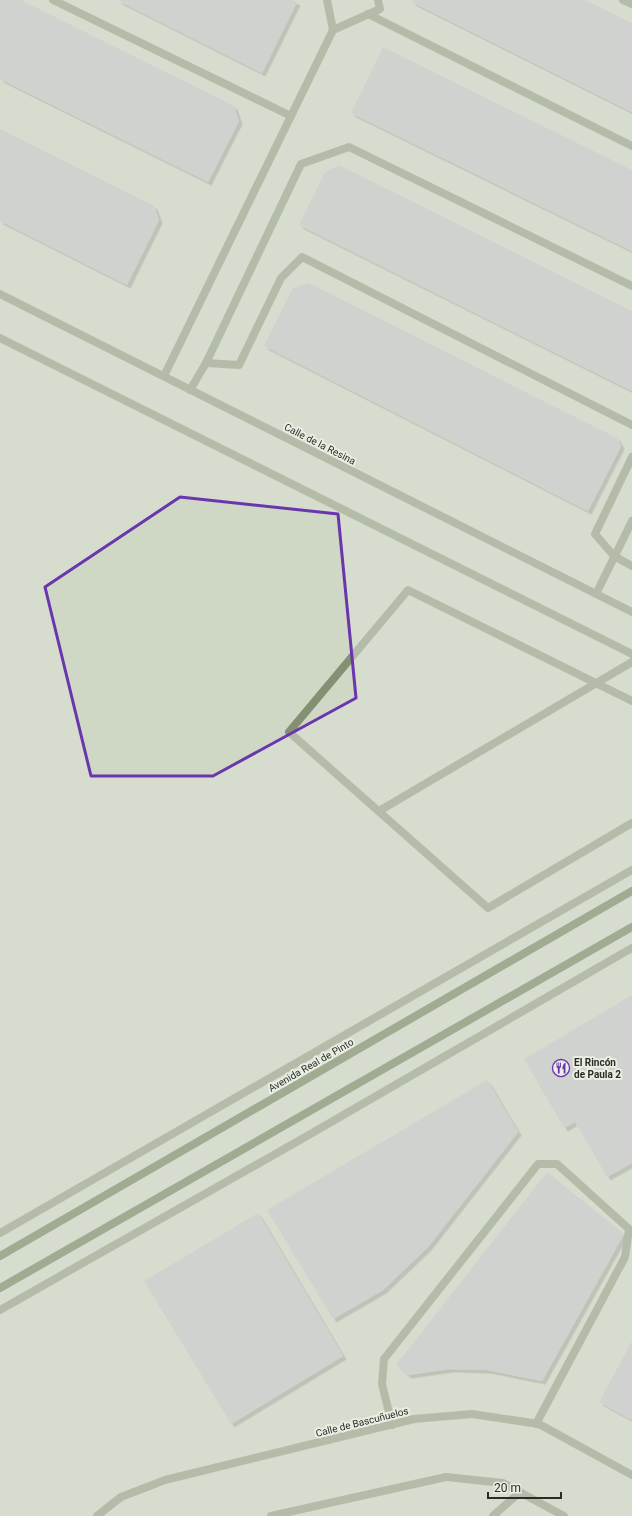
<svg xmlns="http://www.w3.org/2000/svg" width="632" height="1516" font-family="Roboto,sans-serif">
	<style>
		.built { fill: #cfd7c5 }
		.building { fill: #c2bfca; filter: url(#shadow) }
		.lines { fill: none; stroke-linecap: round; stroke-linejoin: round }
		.service { stroke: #848f73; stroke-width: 8 }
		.minor { stroke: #848f73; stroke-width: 8 }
		.secondary { stroke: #59683f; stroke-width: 8 }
		.marked { fill: none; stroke: #6936ad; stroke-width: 3; stroke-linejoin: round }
		.labels { text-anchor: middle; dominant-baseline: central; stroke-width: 4; stroke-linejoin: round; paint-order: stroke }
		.street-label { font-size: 10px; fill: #2a2c27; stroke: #e9eee3 }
		.poi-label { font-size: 10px; font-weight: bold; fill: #2a2c27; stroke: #e9eee3; text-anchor: start }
	</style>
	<defs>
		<filter id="shadow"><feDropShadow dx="3.5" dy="3.5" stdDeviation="0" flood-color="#0004"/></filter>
	</defs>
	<rect width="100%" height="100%" fill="#dce1d6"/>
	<rect class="built" x="0" y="0" width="632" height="1516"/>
	<g class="building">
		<polygon points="0,0 21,0 234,106 239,121 208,182 0,79"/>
		<polygon points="117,0 292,0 297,2 262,73"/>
		<polygon points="413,0 585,0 632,23 632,112 412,2"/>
		<polygon points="383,47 632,170 632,251 351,113"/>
		<polygon points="0,129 154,206 159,220 127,285 0,221"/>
		<polygon points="339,165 632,311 632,391 299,225 325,172"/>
		<polygon points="309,283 617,438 621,446 588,511 264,346 293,288"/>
		<polygon points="632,995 632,1163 607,1177 575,1122 564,1128 524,1059"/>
		<polygon points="487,1080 518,1132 428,1247 383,1290 333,1319 267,1210"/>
		<polygon points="547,1172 624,1234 542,1381 487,1370 450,1369 408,1375 396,1365"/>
		<polygon points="258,1213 343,1356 231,1424 144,1281"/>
		<polygon points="632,1341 632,1420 599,1402"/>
	</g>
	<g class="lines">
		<g class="service">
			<polyline points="53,0 291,116"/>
			<polyline points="327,0 333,30"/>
			<polyline points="623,0 632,4"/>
			<polyline points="368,14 632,146"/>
			<polyline points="206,363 239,365 281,278 302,257 632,425"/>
			<polyline points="164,376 333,30 380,9 378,0"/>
			<polyline points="190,390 206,363 301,164 349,147 632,286"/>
			<polyline points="632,457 595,534 614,556 632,566"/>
			<polyline points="596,594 632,521"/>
			<polyline points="632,701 408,590 289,732 488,908 632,823"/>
			<polyline points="379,811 632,662"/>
			<polyline points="0,1233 632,870"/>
			<polyline points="0,1310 307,1136 632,948"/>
			<polyline points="392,1425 382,1384 384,1359 538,1164 557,1164 629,1229 625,1257 536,1424"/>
			<polyline points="271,1516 446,1477 503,1483 564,1516"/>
			<polyline points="493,1516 520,1492"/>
		</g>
		<g class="minor">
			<polyline points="0,294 632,612"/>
			<polyline points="0,338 632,654"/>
			<polyline points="97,1516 121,1497 165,1480 414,1419 472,1414 539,1424 632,1475"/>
		</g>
		<g class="secondary">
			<polyline points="0,1256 632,891"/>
			<polyline points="0,1288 632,927"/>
		</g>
	</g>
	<path d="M0 0H632V1516H0ZM180 497 338 514 356 698 213 776H91L45 587Z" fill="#dce1d6" fill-opacity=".55" fill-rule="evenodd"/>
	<path class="marked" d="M180 497 338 514 356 698 213 776H91L45 587Z"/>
	<defs>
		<g id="restaurant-ring" transform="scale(0.9)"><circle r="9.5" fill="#e9eee3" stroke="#6936ad" stroke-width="1.5"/><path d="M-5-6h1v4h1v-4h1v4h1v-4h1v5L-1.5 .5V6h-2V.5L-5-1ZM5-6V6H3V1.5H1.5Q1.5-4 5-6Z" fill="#6936ad"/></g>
	</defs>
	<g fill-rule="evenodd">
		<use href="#restaurant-ring" x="561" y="1068"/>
	</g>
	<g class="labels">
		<g class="street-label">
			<text transform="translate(320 444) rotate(27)">Calle de la Resina</text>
			<text transform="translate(311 1065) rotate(-30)">Avenida Real de Pinto</text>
			<text transform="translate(362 1422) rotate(-14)">Calle de Bascuñuelos</text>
		</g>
		<g class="poi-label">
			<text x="574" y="1062">El Rincón<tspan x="574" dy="12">de Paula 2</tspan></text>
		</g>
	</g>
	<path d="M488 1492v6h73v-6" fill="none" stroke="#2a2c27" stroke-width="2"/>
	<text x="494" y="1492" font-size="12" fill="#2a2c27" stroke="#e9eee3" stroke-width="3" paint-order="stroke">20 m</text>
</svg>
